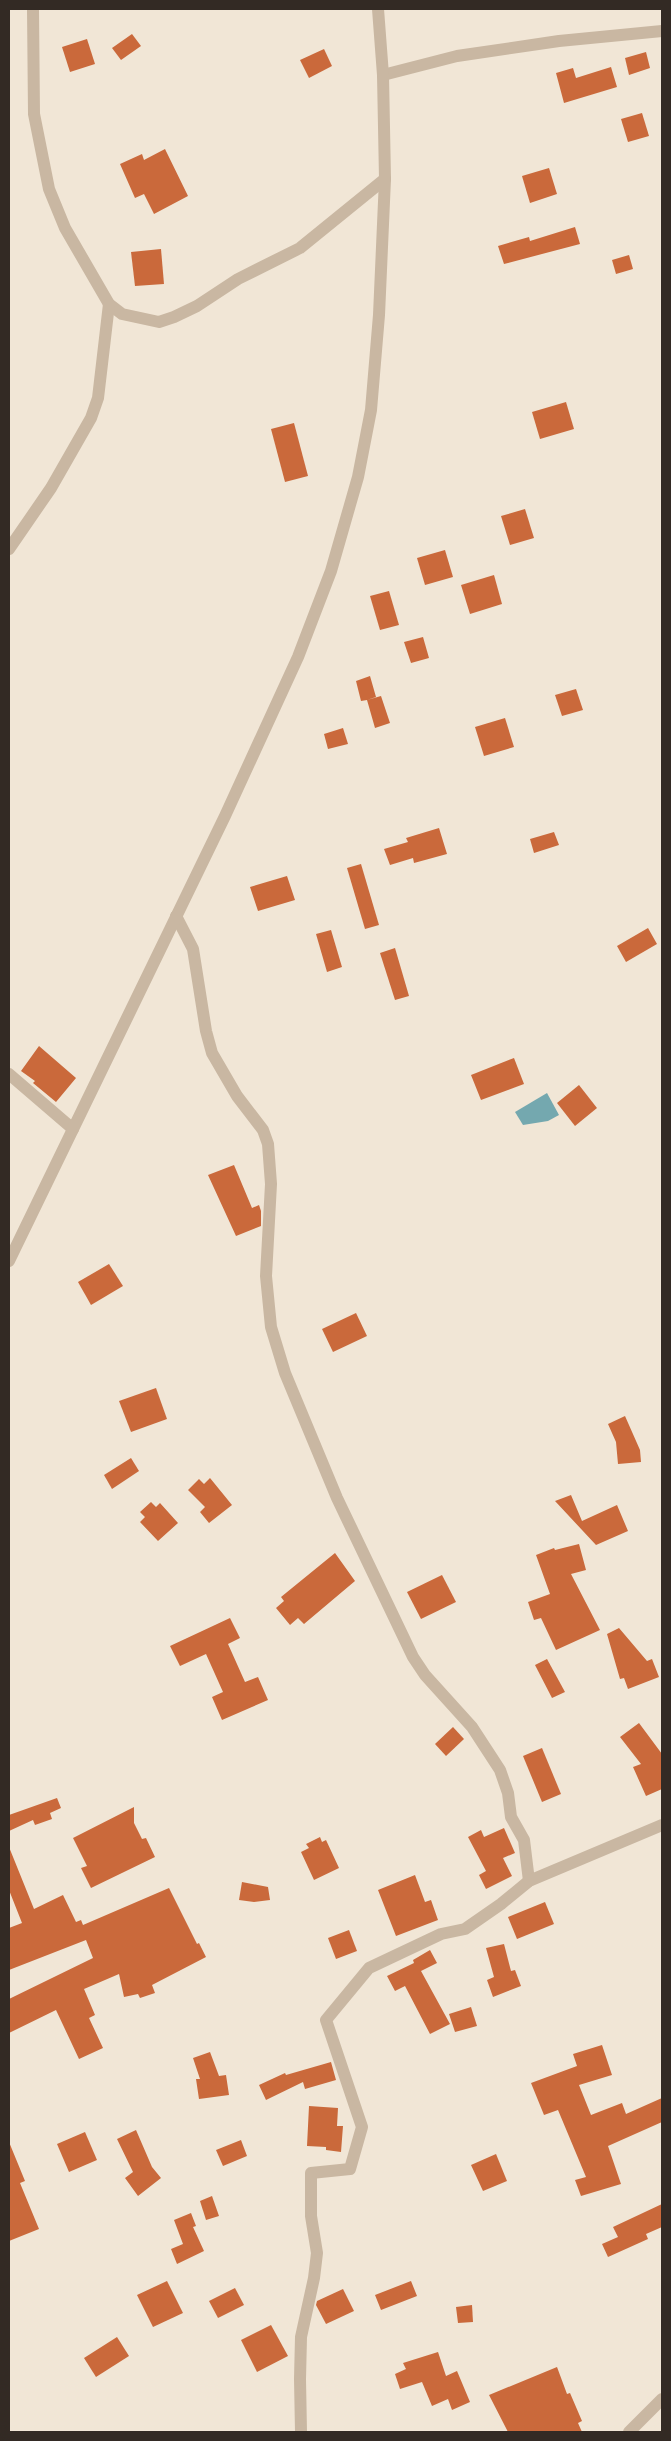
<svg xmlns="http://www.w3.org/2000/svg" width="671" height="2441" font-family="'Source Sans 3',sans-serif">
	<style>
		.water { fill: #74a8af }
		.building { fill: #ca693b }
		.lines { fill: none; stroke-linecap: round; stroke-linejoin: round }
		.minor { stroke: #c9b7a2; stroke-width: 12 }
	</style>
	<rect width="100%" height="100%" fill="#f1e6d6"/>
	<polygon class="water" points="547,1093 559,1115 548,1121 523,1125 515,1112"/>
	<g class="building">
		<polygon points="132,34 141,46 121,60 112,48"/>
		<polygon points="87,39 95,64 70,72 62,47"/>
		<polygon points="324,49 332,66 309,78 300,60"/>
		<polygon points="646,52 650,68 629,75 625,58"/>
		<polygon points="611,67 617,87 564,103 556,73 573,68 576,78"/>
		<polygon points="642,113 649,136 628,142 621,119"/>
		<polygon points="165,149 188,196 154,214 144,194 135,198 120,164 142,154 144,160"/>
		<polygon points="549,168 557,194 530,203 522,176"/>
		<polygon points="575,227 580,244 504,264 498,246 529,237 530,241"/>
		<polygon points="161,249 164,284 135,286 131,252"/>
		<polygon points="629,255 633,269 616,274 612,260"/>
		<polygon points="566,402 574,429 540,439 532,412"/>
		<polygon points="294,423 308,476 285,482 271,429"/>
		<polygon points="525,509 534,538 510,545 501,516"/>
		<polygon points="445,550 453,577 425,585 417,558"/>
		<polygon points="494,575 502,604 470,614 461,585"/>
		<polygon points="389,591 399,625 380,630 370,596"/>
		<polygon points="423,637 429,658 411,663 404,642"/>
		<polygon points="370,676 376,697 367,700 381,696 390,723 375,728 367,700 361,701 356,681"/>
		<polygon points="576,689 583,710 562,716 555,695"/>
		<polygon points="505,718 514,747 484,756 475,727"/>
		<polygon points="343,728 348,744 328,749 324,734"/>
		<polygon points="439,828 447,854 414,863 413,858 390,865 384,849 408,842 406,838"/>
		<polygon points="554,832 559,845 534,853 530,839"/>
		<polygon points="361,864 379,925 365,929 347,868"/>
		<polygon points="287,876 295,900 258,911 250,887"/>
		<polygon points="648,928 657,944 626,962 617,946"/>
		<polygon points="331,930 342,967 327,972 316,934"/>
		<polygon points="395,948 409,996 395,1000 380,953"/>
		<polygon points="39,1046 76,1078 56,1102 33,1083 35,1081 21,1071"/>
		<polygon points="514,1058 524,1084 481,1100 471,1075"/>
		<polygon points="579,1085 597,1108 575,1126 557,1103"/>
		<polygon points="234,1165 252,1208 259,1205 261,1211 261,1226 236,1236 208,1175"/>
		<polygon points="109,1264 123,1286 91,1305 78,1282"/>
		<polygon points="356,1313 367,1336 333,1352 322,1329"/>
		<polygon points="156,1388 167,1419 131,1432 119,1401"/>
		<polygon points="625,1416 640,1450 641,1462 618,1464 616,1442 608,1424"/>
		<polygon points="131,1458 139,1471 112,1489 104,1475"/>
		<polygon points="210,1478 232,1505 209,1523 200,1512 205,1507 188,1490 199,1479 204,1484"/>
		<polygon points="571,1495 582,1521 617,1505 628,1531 596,1545 555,1501"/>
		<polygon points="151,1502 156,1507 160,1503 178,1523 158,1541 140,1522 145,1517 140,1512"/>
		<polygon points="579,1544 586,1570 571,1574 600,1630 556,1650 541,1618 534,1620 528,1602 550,1594 536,1555 554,1548 555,1550"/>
		<polygon points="335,1553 355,1581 304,1624 298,1618 290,1625 276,1608 284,1601 281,1597"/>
		<polygon points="442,1575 456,1602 421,1619 407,1592"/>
		<polygon points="230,1618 240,1638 228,1644 245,1682 258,1677 268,1700 222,1720 212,1697 223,1692 206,1654 180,1666 170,1646"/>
		<polygon points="619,1628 647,1661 652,1659 659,1677 628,1689 624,1678 620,1679 607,1634"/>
		<polygon points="547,1659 565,1692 552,1698 535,1665"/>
		<polygon points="639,1723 662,1754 662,1789 646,1796 633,1767 641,1764 620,1737"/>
		<polygon points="453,1727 464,1739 446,1756 435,1744"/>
		<polygon points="542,1748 561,1794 542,1802 523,1756"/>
		<polygon points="57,1798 61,1808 50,1813 52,1819 35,1825 33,1820 9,1831 9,1815"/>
		<polygon points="134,1807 134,1823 142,1839 146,1838 155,1857 91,1888 81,1868 87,1866 73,1838"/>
		<polygon points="504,1828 515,1853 503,1858 512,1876 486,1889 479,1875 486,1871 468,1837 481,1830 484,1837"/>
		<polygon points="320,1837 322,1842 326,1840 339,1868 314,1880 301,1852 309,1848 306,1844"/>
		<polygon points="9,1847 34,1909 63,1895 76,1922 81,1920 83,1925 169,1888 197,1944 199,1943 206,1957 152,1985 155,1993 140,1998 138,1994 124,1997 119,1974 84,1989 95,2015 89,2018 103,2048 79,2059 56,2010 9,2033 9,1999 93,1958 86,1940 9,1970 9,1928 22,1923 9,1890"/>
		<polygon points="415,1875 425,1902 431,1900 438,1920 396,1936 378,1890"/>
		<polygon points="242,1882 268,1887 270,1900 254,1902 239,1900"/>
		<polygon points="545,1902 554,1924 517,1939 508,1917"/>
		<polygon points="349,1930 357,1951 336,1959 328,1938"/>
		<polygon points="504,1944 511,1971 515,1970 521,1986 493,1997 487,1980 494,1977 486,1948"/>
		<polygon points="430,1950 437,1963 421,1971 450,2024 430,2034 405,1986 395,1991 387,1976 414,1963 413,1960"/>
		<polygon points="471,2007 477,2026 455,2032 449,2014"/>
		<polygon points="602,2045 612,2075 579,2085 591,2115 622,2103 626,2114 662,2098 662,2122 608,2146 621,2184 581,2196 575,2180 586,2177 558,2110 544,2115 531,2083 577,2066 573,2054"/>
		<polygon points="210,2052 219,2076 226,2075 229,2095 199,2099 196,2079 200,2079 193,2058"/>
		<polygon points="331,2062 336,2080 305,2089 303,2082 266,2100 259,2085 285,2073 286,2075"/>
		<polygon points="309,2106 338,2108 337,2126 343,2126 341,2152 326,2150 326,2147 307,2146"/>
		<polygon points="136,2130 152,2167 161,2178 138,2196 125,2178 133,2172 117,2139"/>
		<polygon points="85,2132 97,2160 69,2172 57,2144"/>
		<polygon points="241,2140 247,2156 223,2166 216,2150"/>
		<polygon points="9,2142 25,2181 20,2183 39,2229 9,2241"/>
		<polygon points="496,2154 507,2181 483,2191 471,2165"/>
		<polygon points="212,2196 219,2216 206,2220 200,2201"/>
		<polygon points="662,2204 662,2227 646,2234 648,2239 608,2257 602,2244 618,2237 613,2227"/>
		<polygon points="191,2213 196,2226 193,2227 204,2251 177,2264 171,2249 183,2244 174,2220"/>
		<polygon points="167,2281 183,2313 153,2327 137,2295"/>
		<polygon points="411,2281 417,2296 381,2310 375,2295"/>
		<polygon points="235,2288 244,2305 218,2318 209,2301"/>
		<polygon points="343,2289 354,2311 326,2324 316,2305 317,2301"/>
		<polygon points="472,2305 473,2322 458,2323 456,2307"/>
		<polygon points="271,2325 288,2356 257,2372 241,2340"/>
		<polygon points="117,2337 129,2356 96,2377 84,2358"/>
		<polygon points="438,2352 446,2376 457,2371 470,2402 452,2410 448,2399 432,2406 422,2382 400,2389 395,2374 406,2369 403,2363"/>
		<polygon points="557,2367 567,2394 570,2393 582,2421 578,2423 582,2432 508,2432 489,2395"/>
	</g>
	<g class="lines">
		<g class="minor">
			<polyline points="33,9 34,114 49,189 65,228 109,304 122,314 159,322 174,317 197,306 238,279 300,248 385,179"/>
			<polyline points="383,75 457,56 559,41 662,31"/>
			<polyline points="9,549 51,488 91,418 98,398 109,304"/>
			<polyline points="176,916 193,949 206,1031 212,1053 237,1096 263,1130 268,1144 271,1184 266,1276 271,1327 285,1373 337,1498 413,1657 425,1675 472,1727 500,1770 508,1793 511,1817 524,1840 529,1881"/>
			<polyline points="9,1074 73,1129"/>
			<polyline points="9,1261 225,816 298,657 331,571 358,477 371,410 379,315 385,179 383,75 378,9"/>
			<polyline points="301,2432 300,2379 301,2337 314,2278 317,2253 311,2216 311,2173 350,2169 362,2127 326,2020 369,1968 441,1934 465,1929 501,1904 529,1881 662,1825"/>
			<polyline points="629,2432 662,2399"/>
		</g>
	</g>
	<rect width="671" height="2441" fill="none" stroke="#332a24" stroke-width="20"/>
</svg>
